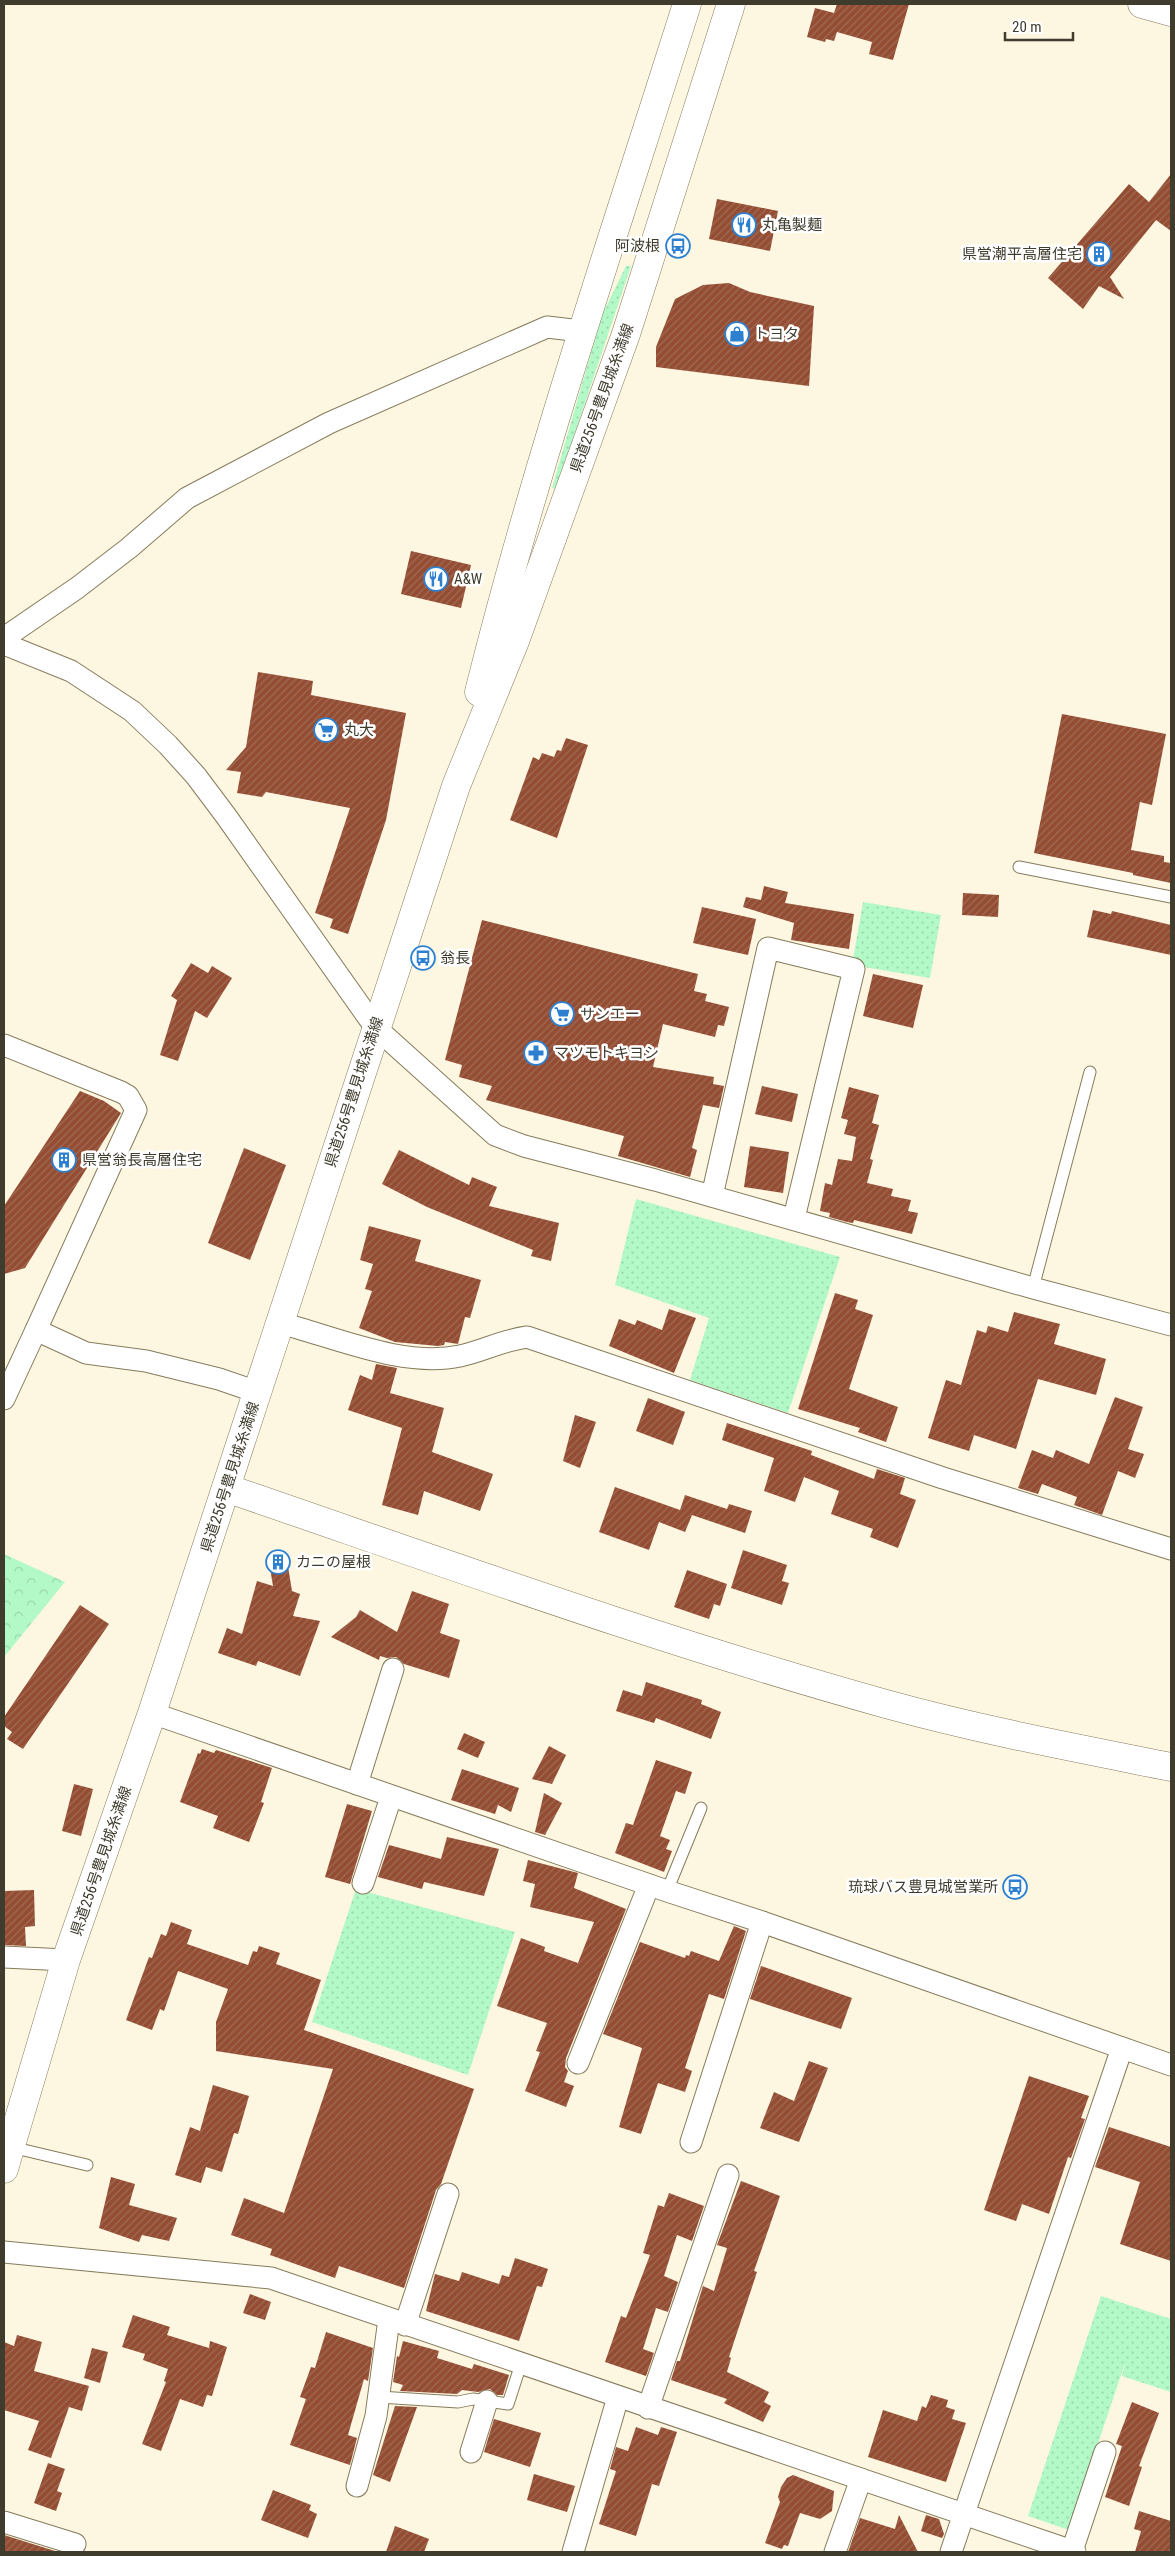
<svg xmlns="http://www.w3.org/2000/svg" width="1175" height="2556" font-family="'Roboto Condensed','Noto Sans JP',sans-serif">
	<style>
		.grass { fill: url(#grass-dots) }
		.forest { fill: url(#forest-crowns) }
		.building { fill: url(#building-hatch) }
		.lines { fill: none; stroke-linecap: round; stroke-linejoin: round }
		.service-casing { stroke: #867c5c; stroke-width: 13 }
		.minor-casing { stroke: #867c5c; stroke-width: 23 }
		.tertiary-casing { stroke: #867c5c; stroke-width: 29 }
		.secondary-casing { stroke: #867c5c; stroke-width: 29 }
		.service { stroke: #fff; stroke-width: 11 }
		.minor { stroke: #fff; stroke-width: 21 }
		.tertiary { stroke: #fff; stroke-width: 28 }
		.secondary { stroke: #fff; stroke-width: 28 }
		.labels { text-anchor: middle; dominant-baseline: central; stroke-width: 5; stroke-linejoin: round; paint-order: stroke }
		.poi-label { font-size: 15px; fill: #3f3b2d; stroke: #fff; text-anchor: start }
		.street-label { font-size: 15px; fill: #3f3b2d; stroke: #fff }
	</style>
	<defs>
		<pattern id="grass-dots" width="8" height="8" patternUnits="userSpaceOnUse" patternTransform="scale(1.25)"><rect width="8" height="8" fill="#b2f9c7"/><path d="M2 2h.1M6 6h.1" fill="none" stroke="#9ad6ab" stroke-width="1.8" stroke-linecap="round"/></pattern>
		<pattern id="forest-crowns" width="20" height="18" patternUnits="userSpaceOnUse" patternTransform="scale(1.25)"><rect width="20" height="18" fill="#b2f9c7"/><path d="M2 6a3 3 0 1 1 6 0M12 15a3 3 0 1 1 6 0" fill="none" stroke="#9ad6ab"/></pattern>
		<pattern id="building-hatch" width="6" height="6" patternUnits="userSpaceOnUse" patternTransform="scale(1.25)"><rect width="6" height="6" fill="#944d33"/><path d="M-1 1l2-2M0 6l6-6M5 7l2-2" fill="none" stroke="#a06b56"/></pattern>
	</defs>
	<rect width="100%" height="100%" fill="#fdf6e1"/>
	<g class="grass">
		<polygon points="626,266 631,266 556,489 552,488 602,315"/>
		<polygon points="863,902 941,915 930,978 852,965"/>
		<polygon points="636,1199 840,1257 788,1413 690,1380 709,1318 615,1285"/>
		<polygon points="356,1889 515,1932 468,2075 312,2022"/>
		<polygon points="1101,2296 1171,2319 1171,2392 1122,2376 1125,2363 1069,2530 1028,2516"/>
	</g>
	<polygon class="forest" points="4,1554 65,1582 4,1657"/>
	<g class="building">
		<polygon points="837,4 909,4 893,60 869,54 872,42 837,32 834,41 826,39 825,42 807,37 815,8 834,13"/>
		<polygon points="1171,174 1171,231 1156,220 1110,277 1124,299 1099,286 1083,309 1048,278 1129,184 1149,202"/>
		<polygon points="717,199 778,211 770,251 709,239"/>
		<polygon points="729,283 750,292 814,306 809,386 656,367 656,347 675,299 703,285"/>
		<polygon points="411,551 471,565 461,608 401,594"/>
		<polygon points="258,672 313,681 311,695 406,713 386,820 348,934 330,928 333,919 315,913 350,808 266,792 262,797 237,793 241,772 226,770 246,747"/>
		<polygon points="1062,714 1166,734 1152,805 1140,802 1131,850 1164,856 1164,862 1171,863 1171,883 1133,875 1133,873 1034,853"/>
		<polygon points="566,738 588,745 557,838 510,820 533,757 539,760 542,753 554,757 557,750 561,751"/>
		<polygon points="764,886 788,892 785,903 854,914 849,949 791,940 794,923 743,907 746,897 761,900"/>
		<polygon points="963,893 999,895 998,917 962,915"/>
		<polygon points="702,907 756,919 748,955 693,943"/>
		<polygon points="1093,910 1111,914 1112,911 1171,925 1171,955 1087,937"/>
		<polygon points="482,920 698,974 694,991 707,994 705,1001 729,1007 724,1026 718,1025 715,1037 663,1024 653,1067 714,1077 713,1084 724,1086 719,1108 703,1105 692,1148 697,1150 690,1177 618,1156 624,1136 486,1100 492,1086 459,1077 462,1065 445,1060"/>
		<polygon points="191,963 208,973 212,966 232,978 207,1018 195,1011 178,1061 160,1055 177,1000 171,996"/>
		<polygon points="873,974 923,985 913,1028 863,1016"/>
		<polygon points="762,1086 798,1094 792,1122 755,1114"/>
		<polygon points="849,1087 879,1095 872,1123 879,1125 870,1159 873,1160 867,1183 893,1189 891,1196 911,1200 908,1211 918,1213 912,1234 854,1220 853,1223 847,1222 829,1217 830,1213 820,1211 825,1183 832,1185 838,1159 852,1161 856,1137 844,1134 848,1120 841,1118"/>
		<polygon points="80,1091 104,1101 121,1113 25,1268 4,1274 4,1206"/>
		<polygon points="750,1146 789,1152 783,1193 744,1187"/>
		<polygon points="244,1148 286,1165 250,1260 208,1243"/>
		<polygon points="399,1150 469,1185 472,1177 497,1187 489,1206 559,1223 551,1261 531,1256 533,1250 427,1207 382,1184"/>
		<polygon points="369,1226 421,1240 415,1261 481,1280 470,1318 465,1317 458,1344 445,1342 444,1345 438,1346 395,1342 359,1328 372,1291 365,1289 373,1264 360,1260"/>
		<polygon points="835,1293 858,1300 855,1309 873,1315 849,1389 898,1407 886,1442 858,1432 860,1428 798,1409"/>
		<polygon points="669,1309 696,1318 674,1373 609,1346 619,1319 635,1325 637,1320 662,1330"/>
		<polygon points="1014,1312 1060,1324 1054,1344 1106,1359 1096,1395 1038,1379 1016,1449 974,1435 969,1451 928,1438 946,1380 961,1385 977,1330 986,1333 988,1326 1008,1332"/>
		<polygon points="376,1364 397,1368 390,1393 444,1408 432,1452 493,1474 480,1511 424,1491 418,1515 382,1505 402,1428 348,1410 360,1375 372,1380"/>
		<polygon points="1115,1397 1143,1407 1128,1449 1144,1454 1135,1478 1118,1471 1102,1515 1074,1505 1077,1497 1042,1484 1038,1494 1018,1488 1032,1450 1053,1458 1056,1450 1089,1464"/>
		<polygon points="648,1398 685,1412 673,1445 636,1431"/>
		<polygon points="575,1415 596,1422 580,1468 563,1461"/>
		<polygon points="727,1423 812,1451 811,1455 874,1479 877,1469 905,1478 900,1494 916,1500 898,1548 870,1537 873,1529 831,1514 839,1491 804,1477 795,1502 764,1491 774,1458 722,1440"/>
		<polygon points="615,1487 680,1510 685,1495 727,1509 729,1504 752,1511 745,1533 692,1515 685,1532 659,1522 649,1550 599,1532"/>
		<polygon points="743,1550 787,1565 782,1581 789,1583 782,1605 731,1588"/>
		<polygon points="286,1554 292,1591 300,1594 293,1616 320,1621 300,1676 258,1661 256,1666 218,1653 227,1628 242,1634 257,1581 273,1586 268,1556"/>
		<polygon points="687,1570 727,1584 720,1606 714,1604 709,1619 674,1607"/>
		<polygon points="412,1591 449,1604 440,1633 460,1640 449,1678 404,1664 396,1657 387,1658 380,1656 379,1660 331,1637 356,1617 360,1610 397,1632"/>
		<polygon points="80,1605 109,1624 23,1749 7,1739 12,1732 4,1726 4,1717"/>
		<polygon points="646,1682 702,1700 701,1704 721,1712 711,1739 656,1718 654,1723 616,1711 623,1690 642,1696"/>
		<polygon points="464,1733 485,1742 478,1758 457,1749"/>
		<polygon points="549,1746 566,1755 552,1784 532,1779"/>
		<polygon points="202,1749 214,1753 216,1750 272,1768 261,1802 264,1803 249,1842 213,1828 218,1816 180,1802 198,1753 200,1754"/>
		<polygon points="656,1760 692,1772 685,1794 676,1791 660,1836 670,1840 666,1849 672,1851 664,1872 615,1853 626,1823 633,1825"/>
		<polygon points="462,1769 519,1788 511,1812 498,1805 495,1814 451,1800"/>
		<polygon points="74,1784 93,1789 81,1836 62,1831"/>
		<polygon points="544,1793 562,1803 545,1835 535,1832"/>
		<polygon points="347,1804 372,1811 350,1884 325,1877"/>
		<polygon points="447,1837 499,1849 484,1896 424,1882 422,1889 378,1877 389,1845 441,1859"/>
		<polygon points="528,1860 578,1873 574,1888 626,1909 566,2058 565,2067 568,2071 564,2082 574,2086 566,2107 525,2091 540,2052 536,2051 547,2023 497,2006 521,1938 545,1947 544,1951 578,1963 594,1922 530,1907 535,1884 523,1881"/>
		<polygon points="34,1890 35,1926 25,1927 26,1946 4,1945 4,1891"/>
		<polygon points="171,1922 192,1930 187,1944 248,1965 253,1951 257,1952 259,1946 280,1953 276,1964 321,1980 304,2030 474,2089 441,2184 436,2190 404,2288 339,2266 335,2278 270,2255 272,2249 231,2235 244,2198 284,2213 333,2069 216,2051 216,2022 228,1989 178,1971 164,2011 160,2009 152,2030 126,2020 149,1957 152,1958 161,1934 166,1936"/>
		<polygon points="734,1926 746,1931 724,1999 709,1994 685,2068 692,2071 685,2092 658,2083 641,2134 619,2127 642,2048 603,2034 640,1942 685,1958 686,1955 689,1956 691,1951 719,1961"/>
		<polygon points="761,1966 852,1998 841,2029 750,1999"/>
		<polygon points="809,2061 828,2068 799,2142 760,2128 774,2092 794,2101"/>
		<polygon points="1029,2076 1089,2096 1081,2118 1085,2119 1071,2158 1068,2157 1049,2214 1022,2204 1016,2221 984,2210"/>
		<polygon points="213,2085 249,2096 238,2134 234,2133 222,2172 206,2167 201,2183 175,2175 190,2127 200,2131"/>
		<polygon points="1109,2127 1171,2147 1171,2261 1120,2244 1140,2182 1095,2167"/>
		<polygon points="111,2177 135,2184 129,2205 177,2218 169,2241 142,2235 139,2242 99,2228"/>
		<polygon points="741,2181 780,2196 754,2271 757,2272 729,2357 731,2358 727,2372 769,2392 764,2402 771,2406 763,2422 724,2403 727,2399 671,2380 677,2361 680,2361 703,2286 714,2291 727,2248 717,2245"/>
		<polygon points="669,2193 704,2206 692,2241 677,2235 664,2276 678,2282 668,2312 656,2308 643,2349 654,2353 646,2376 605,2362 621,2316 626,2318 650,2255 643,2253 658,2205 664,2207"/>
		<polygon points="515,2258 548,2269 542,2287 537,2286 519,2341 426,2311 435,2274 459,2281 462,2272 499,2284 502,2275 509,2277"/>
		<polygon points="250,2294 271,2302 265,2320 243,2313"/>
		<polygon points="133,2315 170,2327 167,2335 209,2348 210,2341 227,2347 212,2396 207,2395 203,2407 180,2399 161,2451 142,2444 166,2382 164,2381 168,2369 143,2360 145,2354 122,2347"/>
		<polygon points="326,2332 373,2348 368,2381 364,2379 348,2435 357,2438 350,2465 290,2445 306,2399 300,2397 311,2367 315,2368"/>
		<polygon points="17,2335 42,2342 34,2371 89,2386 82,2411 69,2407 51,2458 28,2450 39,2421 4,2410 4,2342 14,2346"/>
		<polygon points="403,2341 439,2351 437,2358 472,2369 474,2364 509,2375 503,2395 497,2395 490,2389 478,2392 462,2390 457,2394 400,2391 403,2385 393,2382 397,2356 399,2357"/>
		<polygon points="92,2348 108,2352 100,2383 84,2378"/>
		<polygon points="931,2395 948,2400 946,2407 955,2410 952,2419 966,2423 946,2482 868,2457 883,2410 917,2421 922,2406 926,2408"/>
		<polygon points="1132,2402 1159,2413 1139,2466 1142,2467 1129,2506 1105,2497 1122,2446 1116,2444"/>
		<polygon points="395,2406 417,2407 390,2482 373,2475"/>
		<polygon points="494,2419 541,2433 530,2467 484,2452"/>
		<polygon points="636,2427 658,2435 661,2427 677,2432 659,2486 652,2484 636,2536 599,2524 616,2471 610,2469 616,2447 628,2451"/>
		<polygon points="48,2463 65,2469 57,2491 62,2493 56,2511 34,2503"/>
		<polygon points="534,2474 575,2486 567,2512 527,2500"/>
		<polygon points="793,2475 834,2491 832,2511 820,2519 800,2513 788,2546 784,2545 782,2549 765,2543 780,2502 778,2497 781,2487 787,2478"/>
		<polygon points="273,2490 311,2505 309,2510 317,2514 308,2538 261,2520"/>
		<polygon points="1139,2511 1171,2521 1171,2552 1135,2552 1141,2531 1134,2529"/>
		<polygon points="899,2515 918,2552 848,2552 860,2518 895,2529"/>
		<polygon points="926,2515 939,2519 944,2534 942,2538 921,2531"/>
		<polygon points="395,2526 429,2539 424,2552 386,2552"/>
		<polygon points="4,2535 55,2551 55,2552 4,2552"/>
	</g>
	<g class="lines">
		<g class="service-casing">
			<g id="service">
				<polyline points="1019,867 1171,897"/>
				<polyline points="1033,1288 1090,1072"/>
				<polyline points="667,1891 701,1808"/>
				<polyline points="11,2147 87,2165"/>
				<polyline points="379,2397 458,2402 473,2399 508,2404 521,2364"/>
			</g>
		</g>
		<g class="minor-casing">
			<g id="minor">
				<polyline points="4,638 77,588 129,548 187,498 329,423 547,327 581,331"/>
				<polyline points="4,644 71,671 132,711 168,745 196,776 226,816 375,1027 495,1135 524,1146 655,1180 1033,1288 1171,1325"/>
				<polyline points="4,1045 121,1092 128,1096 136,1110 36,1330"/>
				<polyline points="712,1196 768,948 854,969 794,1218"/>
				<path d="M280 1323C335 1337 403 1368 460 1356 483 1351 503 1340 527 1337L943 1478 1171 1549"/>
				<polyline points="4,1399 36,1330 86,1353 146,1361 219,1379 257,1392"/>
				<polyline points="152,1713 667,1891 762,1922 1171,2065"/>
				<polyline points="357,1784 393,1669"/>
				<polyline points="363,1883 391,1797"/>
				<polyline points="4,1957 66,1960"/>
				<polyline points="578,2063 649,1885"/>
				<polyline points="691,2142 762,1922"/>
				<polyline points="4,2252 271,2278 1075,2552"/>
				<polyline points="405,2325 448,2194"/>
				<polyline points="648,2408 728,2175"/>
				<polyline points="471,2452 487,2401"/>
				<polyline points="357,2486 376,2416 389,2319"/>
				<polyline points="4,2522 75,2544"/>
				<polyline points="1072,2551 1105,2452"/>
				<polyline points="573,2552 618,2397"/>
				<polyline points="835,2552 861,2479"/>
				<polyline points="951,2552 1122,2048"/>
			</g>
		</g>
		<g class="tertiary-casing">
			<g id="tertiary">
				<polyline points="1142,4 1171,12"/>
				<path d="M226 1488C445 1563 663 1642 886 1704 980 1730 1076 1748 1171 1767"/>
			</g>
		</g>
		<g class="secondary-casing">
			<g id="secondary">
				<path d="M479 692C537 459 615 232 687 4"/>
				<polyline points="4,2169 66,1960 152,1713 456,786 515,641 626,334 731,4"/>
			</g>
		</g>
		<use href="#service" class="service"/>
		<use href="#minor" class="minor"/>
		<use href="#tertiary" class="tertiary"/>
		<use href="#secondary" class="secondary"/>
	</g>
	<defs>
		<g id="restaurant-ring" transform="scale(1.25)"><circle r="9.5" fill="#fff" stroke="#2d80cf" stroke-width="1.5"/><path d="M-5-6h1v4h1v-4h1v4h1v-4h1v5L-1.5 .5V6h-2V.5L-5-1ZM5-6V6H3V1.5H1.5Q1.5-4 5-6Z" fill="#2d80cf"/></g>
		<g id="bus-ring" transform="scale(1.25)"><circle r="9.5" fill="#fff" stroke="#2d80cf" stroke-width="1.5"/><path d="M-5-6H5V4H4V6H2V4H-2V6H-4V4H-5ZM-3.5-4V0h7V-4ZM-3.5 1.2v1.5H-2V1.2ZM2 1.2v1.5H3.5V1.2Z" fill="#2d80cf"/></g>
		<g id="building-ring" transform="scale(1.25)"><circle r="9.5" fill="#fff" stroke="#2d80cf" stroke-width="1.5"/><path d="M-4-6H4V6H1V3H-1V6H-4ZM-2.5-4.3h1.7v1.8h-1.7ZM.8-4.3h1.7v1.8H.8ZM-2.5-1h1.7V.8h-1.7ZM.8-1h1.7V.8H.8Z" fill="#2d80cf"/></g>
		<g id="shop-ring" transform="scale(1.25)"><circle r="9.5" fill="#fff" stroke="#2d80cf" stroke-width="1.5"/><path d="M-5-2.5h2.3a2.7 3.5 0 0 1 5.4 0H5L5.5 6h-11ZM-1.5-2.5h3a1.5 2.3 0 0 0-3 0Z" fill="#2d80cf"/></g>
		<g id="supermarket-ring" transform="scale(1.25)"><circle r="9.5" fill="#fff" stroke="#2d80cf" stroke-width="1.5"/><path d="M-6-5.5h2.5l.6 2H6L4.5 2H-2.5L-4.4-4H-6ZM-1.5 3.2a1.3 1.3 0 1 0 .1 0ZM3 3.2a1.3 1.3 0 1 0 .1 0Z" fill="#2d80cf"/></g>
		<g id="pharmacy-ring" transform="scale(1.25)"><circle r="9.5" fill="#fff" stroke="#2d80cf" stroke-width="1.5"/><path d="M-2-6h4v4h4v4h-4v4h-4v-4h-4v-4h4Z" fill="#2d80cf"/></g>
	</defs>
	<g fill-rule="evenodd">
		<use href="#restaurant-ring" x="744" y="225"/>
		<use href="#bus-ring" x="678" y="246"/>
		<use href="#building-ring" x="1099" y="254"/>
		<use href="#shop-ring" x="737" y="334"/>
		<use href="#restaurant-ring" x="436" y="579"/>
		<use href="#supermarket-ring" x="326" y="730"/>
		<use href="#bus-ring" x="423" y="958"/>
		<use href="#supermarket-ring" x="562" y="1014"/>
		<use href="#pharmacy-ring" x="536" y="1053"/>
		<use href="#building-ring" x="64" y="1160"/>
		<use href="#building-ring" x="278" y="1562"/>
		<use href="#bus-ring" x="1015" y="1887"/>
	</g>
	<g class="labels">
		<g class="poi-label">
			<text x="762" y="225">丸亀製麺</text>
			<text x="660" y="246" text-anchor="end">阿波根</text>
			<text x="1082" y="254" text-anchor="end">県営潮平高層住宅</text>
			<text x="754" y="334">トヨタ</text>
			<text x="454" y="579">A&amp;W</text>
			<text x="344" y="730">丸大</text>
			<text x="440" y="958">翁長</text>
			<text x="580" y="1014">サンエー</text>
			<text x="554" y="1053">マツモトキヨシ</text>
			<text x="82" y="1160">県営翁長高層住宅</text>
			<text x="296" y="1562">カニの屋根</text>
			<text x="998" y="1887" text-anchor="end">琉球バス豊見城営業所</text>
		</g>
		<g class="street-label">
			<text transform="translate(602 398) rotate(-70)">県道256号豊見城糸満線</text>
			<text transform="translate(354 1092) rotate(-72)">県道256号豊見城糸満線</text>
			<text transform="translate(230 1477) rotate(-72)">県道256号豊見城糸満線</text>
			<text transform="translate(101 1861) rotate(-71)">県道256号豊見城糸満線</text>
		</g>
	</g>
	<rect width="1175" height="2556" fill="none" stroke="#3f3b2d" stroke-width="10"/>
	<path d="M1005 32v8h68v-8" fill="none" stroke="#3f3b2d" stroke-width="2.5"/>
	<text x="1012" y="32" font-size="15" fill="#3f3b2d" stroke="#ffffff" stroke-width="4" paint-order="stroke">20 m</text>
</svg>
